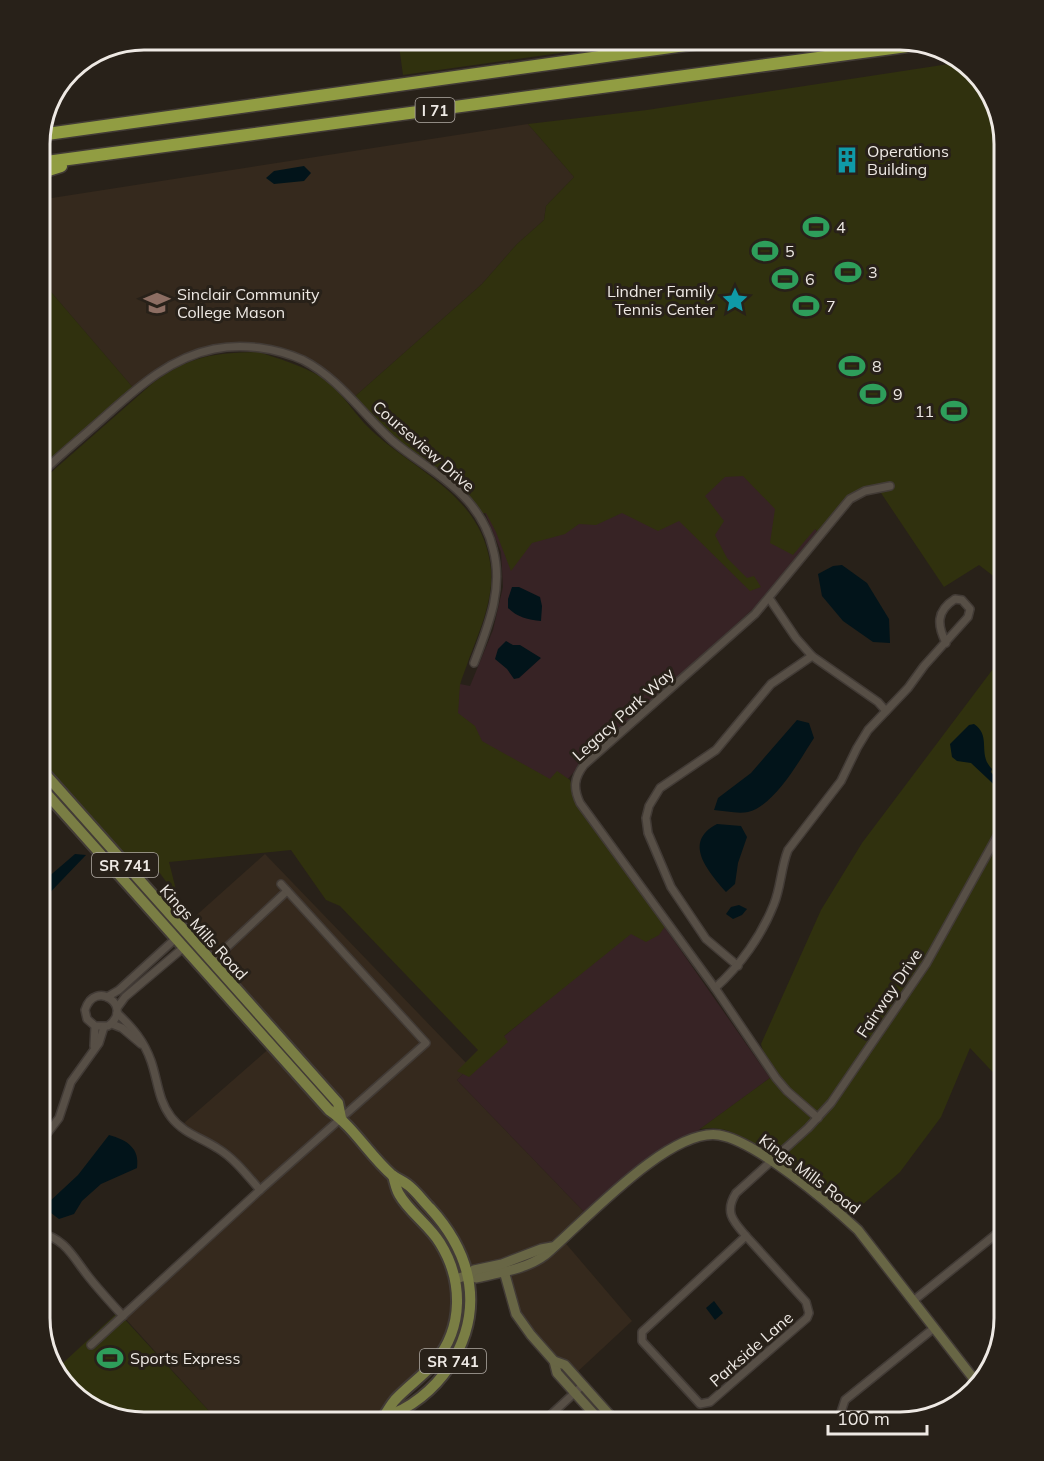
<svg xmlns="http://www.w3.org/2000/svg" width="1044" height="1461" font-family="Mulish,sans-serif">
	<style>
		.built { fill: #35291d }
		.industrial { fill: #372325 }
		.green { fill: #30310e }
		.water { fill: #02141a }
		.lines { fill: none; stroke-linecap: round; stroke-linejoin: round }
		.street-casing { stroke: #423b36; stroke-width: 10 }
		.secondary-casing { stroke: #423b36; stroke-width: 12 }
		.primary-casing { stroke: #423b36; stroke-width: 14 }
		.highway-casing { stroke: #423b36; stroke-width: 15 }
		.street { stroke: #574f46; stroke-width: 7 }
		.secondary { stroke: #686645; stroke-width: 9 }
		.primary { stroke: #7a7e44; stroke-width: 10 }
		.highway { stroke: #919d42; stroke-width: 12 }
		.labels { text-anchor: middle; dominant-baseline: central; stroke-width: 6; stroke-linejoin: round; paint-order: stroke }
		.shield { fill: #282119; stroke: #b3ada7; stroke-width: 1.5 }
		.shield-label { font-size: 15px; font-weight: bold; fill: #eee9e4 }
		.poi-label { font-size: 16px; fill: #eee9e4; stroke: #282119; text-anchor: start }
		.street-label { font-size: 16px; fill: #eee9e4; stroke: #282119 }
		.rim { fill: none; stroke: #eee9e4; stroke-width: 3 }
	</style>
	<rect width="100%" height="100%" fill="#282119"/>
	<g class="built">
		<polygon points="528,124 574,177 546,206 544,220 517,244 482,284 352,399 303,361 245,347 196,354 135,390 39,278 39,200"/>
		<polygon points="265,854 470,1067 457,1080 588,1216 562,1239 632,1321 574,1375 516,1314 504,1271 456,1279 452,1335 379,1422 219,1422 123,1316 260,1190 184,1123 272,1046 340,1118 338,1103 181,929"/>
	</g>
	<g class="industrial">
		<polygon points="748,461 817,531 764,599 581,764 560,788 446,723 460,684 470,686 493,630 503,587 501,552 485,513"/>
		<polygon points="654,912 770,1078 681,1143 588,1216 457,1080 485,1052"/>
	</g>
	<g class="green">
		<polygon points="412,39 661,39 403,75 399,46 407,44"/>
		<polygon points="962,62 991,91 1005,144 1005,585 979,565 944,587 877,487 850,499 820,534 815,529 793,555 770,543 775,509 743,476 725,477 705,496 724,521 715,535 727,558 747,578 754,576 761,587 750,591 679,521 658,531 622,513 596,525 579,524 565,534 532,543 511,571 496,532 486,513 478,514 469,502 396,443 352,399 482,284 517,244 544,220 546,206 574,177 528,124 647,110"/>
		<polygon points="39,278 135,390 39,476"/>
		<path d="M258 352C280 359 301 365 321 377 342 391 354 414 371 430 416 472 479 494 490 562 496 594 480 630 469 659 466 668 462 677 460 685 459 694 459 704 458 713L475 726 482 741 550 779 557 771 570 780 582 814 666 925 659 935 646 942 631 934 504 1036 508 1042 469 1077 457 1071 478 1050 340 906 326 900 291 850 169 862 178 898 151 861 133 863 39 757V483L154 382C191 356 213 353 258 352Z"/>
		<polygon points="1005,653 1005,1085 970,1048 941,1117 900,1172 846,1219 771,1161 747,1139 726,1130 713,1128 700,1129 770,1078 761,1044 821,910 862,843"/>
		<polygon points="118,1312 219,1422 137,1422 91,1408 53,1370 47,1346 63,1363"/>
	</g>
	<g class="water">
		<polygon points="304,166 311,173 304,181 274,184 266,178 274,171"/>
		<polygon points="842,565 867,583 889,619 890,643 873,642 843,621 822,596 818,574 833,566"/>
		<path d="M512 587H519L540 597 542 606 541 621C528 620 517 617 508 608V599Z"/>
		<polygon points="506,641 513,645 520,645 541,658 519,678 514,679 507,669 495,659 498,649"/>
		<path d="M797 720 809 723 814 738C799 761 775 805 748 812 738 814 725 811 714 810L718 798 751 773Z"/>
		<path d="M974 724C992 736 977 754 992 769L991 772 1005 792V795L971 763 957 761 952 757 950 744 969 725Z"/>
		<path d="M717 824 741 826 747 837 738 863 735 884 726 892C708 871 682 842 717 824Z"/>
		<polygon points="75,854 86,855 39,904 39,885"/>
		<polygon points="739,905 747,909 742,915 733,919 726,914 731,907"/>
		<path d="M109 1135C127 1140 140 1148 137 1168L101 1184 82 1201 74 1214 59 1219 47 1210 49 1202 78 1175Z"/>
		<polygon points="714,1301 723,1313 715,1320 706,1308"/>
	</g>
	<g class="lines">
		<g class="street-casing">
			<g id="street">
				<path d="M39 476C56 458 75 443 93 427 130 395 164 359 214 349 243 343 276 348 303 360 340 379 363 415 394 442 418 462 447 477 468 501 480 515 489 531 493 549 504 589 488 626 474 663"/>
				<polyline points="769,598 796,638 812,656 878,702 886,711"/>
				<polyline points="211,962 287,891"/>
				<polyline points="738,966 706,939 671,887 648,833 646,818 649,806 660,788 716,750 771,684 812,656"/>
				<path d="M715 988C740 966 762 935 774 904 781 887 781 867 788 850L841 781 857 748 868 730 908 688 924 666 968 617 970 609 962 600 955 599C936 611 937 625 946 643"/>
				<polyline points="107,997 119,990 175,939"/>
				<polyline points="117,1008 125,997 183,948"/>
				<path d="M117 1013C133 1028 144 1041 151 1061 158 1081 158 1100 171 1117 183 1133 202 1138 217 1148 234 1158 247 1175 260 1190"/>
				<polyline points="112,1024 122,1028 141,1044"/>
				<path d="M94 1046 95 1026 87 1019 85 1010C95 978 135 1007 108 1026H95"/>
				<path d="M818 1118 787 1091 776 1078 715 988 580 803C573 788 574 778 584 765L755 614 850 499 865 491 890 486"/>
				<polyline points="39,1144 59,1118 71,1082 99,1043 104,1027"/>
				<path d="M39 1233C65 1238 73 1257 88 1276 99 1290 111 1303 123 1316"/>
				<path d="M746 1236C733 1221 724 1212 736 1193L808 1128 831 1103 926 964 1005 822"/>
				<polygon points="746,1236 806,1302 809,1313 807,1318 710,1402 700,1404 642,1341 642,1332"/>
				<polyline points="913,1301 1005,1227"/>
				<polyline points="91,1345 260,1190 426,1043 281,884"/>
				<polyline points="543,1422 583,1385"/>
				<polyline points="843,1422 841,1412 845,1400 934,1328"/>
			</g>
		</g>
		<g class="secondary-casing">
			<g id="secondary">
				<polyline points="504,1271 516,1314 531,1335 554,1361 557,1373 601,1422"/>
				<path d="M471 1274 476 1278C498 1273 527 1269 545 1255 582 1224 669 1127 719 1135 756 1141 829 1203 858 1230L977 1383"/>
				<polyline points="456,1279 471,1274 474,1270 502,1264 541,1249 552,1247"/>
				<polyline points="554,1361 565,1365 616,1422"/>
			</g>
		</g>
		<g class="primary-casing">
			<g id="primary">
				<polyline points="39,767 338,1103 341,1118"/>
				<path d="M39 785 329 1110C354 1127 369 1155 392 1175 397 1179 403 1181 408 1185 416 1191 423 1201 430 1208 473 1255 485 1311 449 1367 435 1388 410 1410 385 1416"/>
				<path d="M379 1422C386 1415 389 1407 395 1400 408 1386 423 1376 435 1362 464 1327 463 1280 440 1243 429 1225 409 1212 399 1194 396 1189 395 1182 393 1176"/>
			</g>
		</g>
		<g class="highway-casing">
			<g id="highway">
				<polyline points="40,135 728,39"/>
				<polyline points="39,163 922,44"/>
				<polyline points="39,173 61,166"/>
			</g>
		</g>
		<use href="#street" class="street"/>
		<use href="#secondary" class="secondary"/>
		<use href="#primary" class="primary"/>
		<use href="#highway" class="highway"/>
	</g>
	<defs>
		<g id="building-bare" transform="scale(2.07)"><path d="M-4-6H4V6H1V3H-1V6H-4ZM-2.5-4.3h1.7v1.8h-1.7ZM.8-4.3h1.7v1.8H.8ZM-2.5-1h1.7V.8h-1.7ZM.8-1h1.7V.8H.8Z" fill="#0f9aa8" stroke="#282119" stroke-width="2.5" paint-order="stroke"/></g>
		<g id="stadium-bare" transform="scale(2.07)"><path d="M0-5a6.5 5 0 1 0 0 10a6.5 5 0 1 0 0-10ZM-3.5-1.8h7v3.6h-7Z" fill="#2e9e5b" stroke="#282119" stroke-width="2.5" paint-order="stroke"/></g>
		<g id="sight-bare" transform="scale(2.07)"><path d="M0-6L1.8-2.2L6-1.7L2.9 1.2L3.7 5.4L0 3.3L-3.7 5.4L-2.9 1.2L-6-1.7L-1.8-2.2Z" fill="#0f9aa8" stroke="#282119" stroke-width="2.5" paint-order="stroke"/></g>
		<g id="university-bare" transform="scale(2.07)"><path d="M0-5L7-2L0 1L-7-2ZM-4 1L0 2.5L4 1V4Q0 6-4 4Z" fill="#8d6e63" stroke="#282119" stroke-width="2.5" paint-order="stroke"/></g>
	</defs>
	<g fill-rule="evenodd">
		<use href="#building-bare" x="847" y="160"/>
		<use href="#stadium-bare" x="816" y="227"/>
		<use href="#stadium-bare" x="765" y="251"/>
		<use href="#stadium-bare" x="848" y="272"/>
		<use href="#stadium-bare" x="785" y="279"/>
		<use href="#sight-bare" x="735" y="300"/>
		<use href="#university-bare" x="157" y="303"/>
		<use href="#stadium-bare" x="806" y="306"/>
		<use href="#stadium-bare" x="852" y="366"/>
		<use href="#stadium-bare" x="873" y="394"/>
		<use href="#stadium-bare" x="954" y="411"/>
		<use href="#stadium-bare" x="110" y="1358"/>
	</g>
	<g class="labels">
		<g class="shield">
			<rect x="415.5" y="98" width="39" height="24" rx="4.5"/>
			<rect x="92" y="853" width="66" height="24" rx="4.5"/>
			<rect x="420" y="1349" width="66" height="24" rx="4.5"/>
		</g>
		<g class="shield-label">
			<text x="435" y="110">I 71</text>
			<text x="125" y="865">SR 741</text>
			<text x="453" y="1361">SR 741</text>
		</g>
		<g class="poi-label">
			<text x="867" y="151">Operations<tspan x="867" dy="18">Building</tspan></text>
			<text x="836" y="227">4</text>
			<text x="785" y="251">5</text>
			<text x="868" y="272">3</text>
			<text x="805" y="279">6</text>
			<text x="715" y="291" text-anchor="end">Lindner Family<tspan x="715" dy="18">Tennis Center</tspan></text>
			<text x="177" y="294">Sinclair Community<tspan x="177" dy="18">College Mason</tspan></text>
			<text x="826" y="306">7</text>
			<text x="872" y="366">8</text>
			<text x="893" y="394">9</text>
			<text x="934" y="411" text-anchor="end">11</text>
			<text x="130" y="1358">Sports Express</text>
		</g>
		<g class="street-label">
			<text transform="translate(424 446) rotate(41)">Courseview Drive</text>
			<text transform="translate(623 714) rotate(-42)">Legacy Park Way</text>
			<text transform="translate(204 932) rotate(48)">Kings Mills Road</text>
			<text transform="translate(889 993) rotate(-56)">Fairway Drive</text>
			<text transform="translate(810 1174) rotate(37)">Kings Mills Road</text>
			<text transform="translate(751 1349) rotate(-41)">Parkside Lane</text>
		</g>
	</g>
	<path d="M0 0H1044V1461H0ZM144 50H900A94 94 0 0 1 994 144V1318A94 94 0 0 1 900 1412H144A94 94 0 0 1 50 1318V144A94 94 0 0 1 144 50Z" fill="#282119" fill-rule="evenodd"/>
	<path class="rim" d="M144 50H900A94 94 0 0 1 994 144V1318A94 94 0 0 1 900 1412H144A94 94 0 0 1 50 1318V144A94 94 0 0 1 144 50Z"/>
	<path d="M828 1425v9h99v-9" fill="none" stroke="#eee9e4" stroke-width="3"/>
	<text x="837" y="1425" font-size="18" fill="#eee9e4" stroke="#282119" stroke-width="4.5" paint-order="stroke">100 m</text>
</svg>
